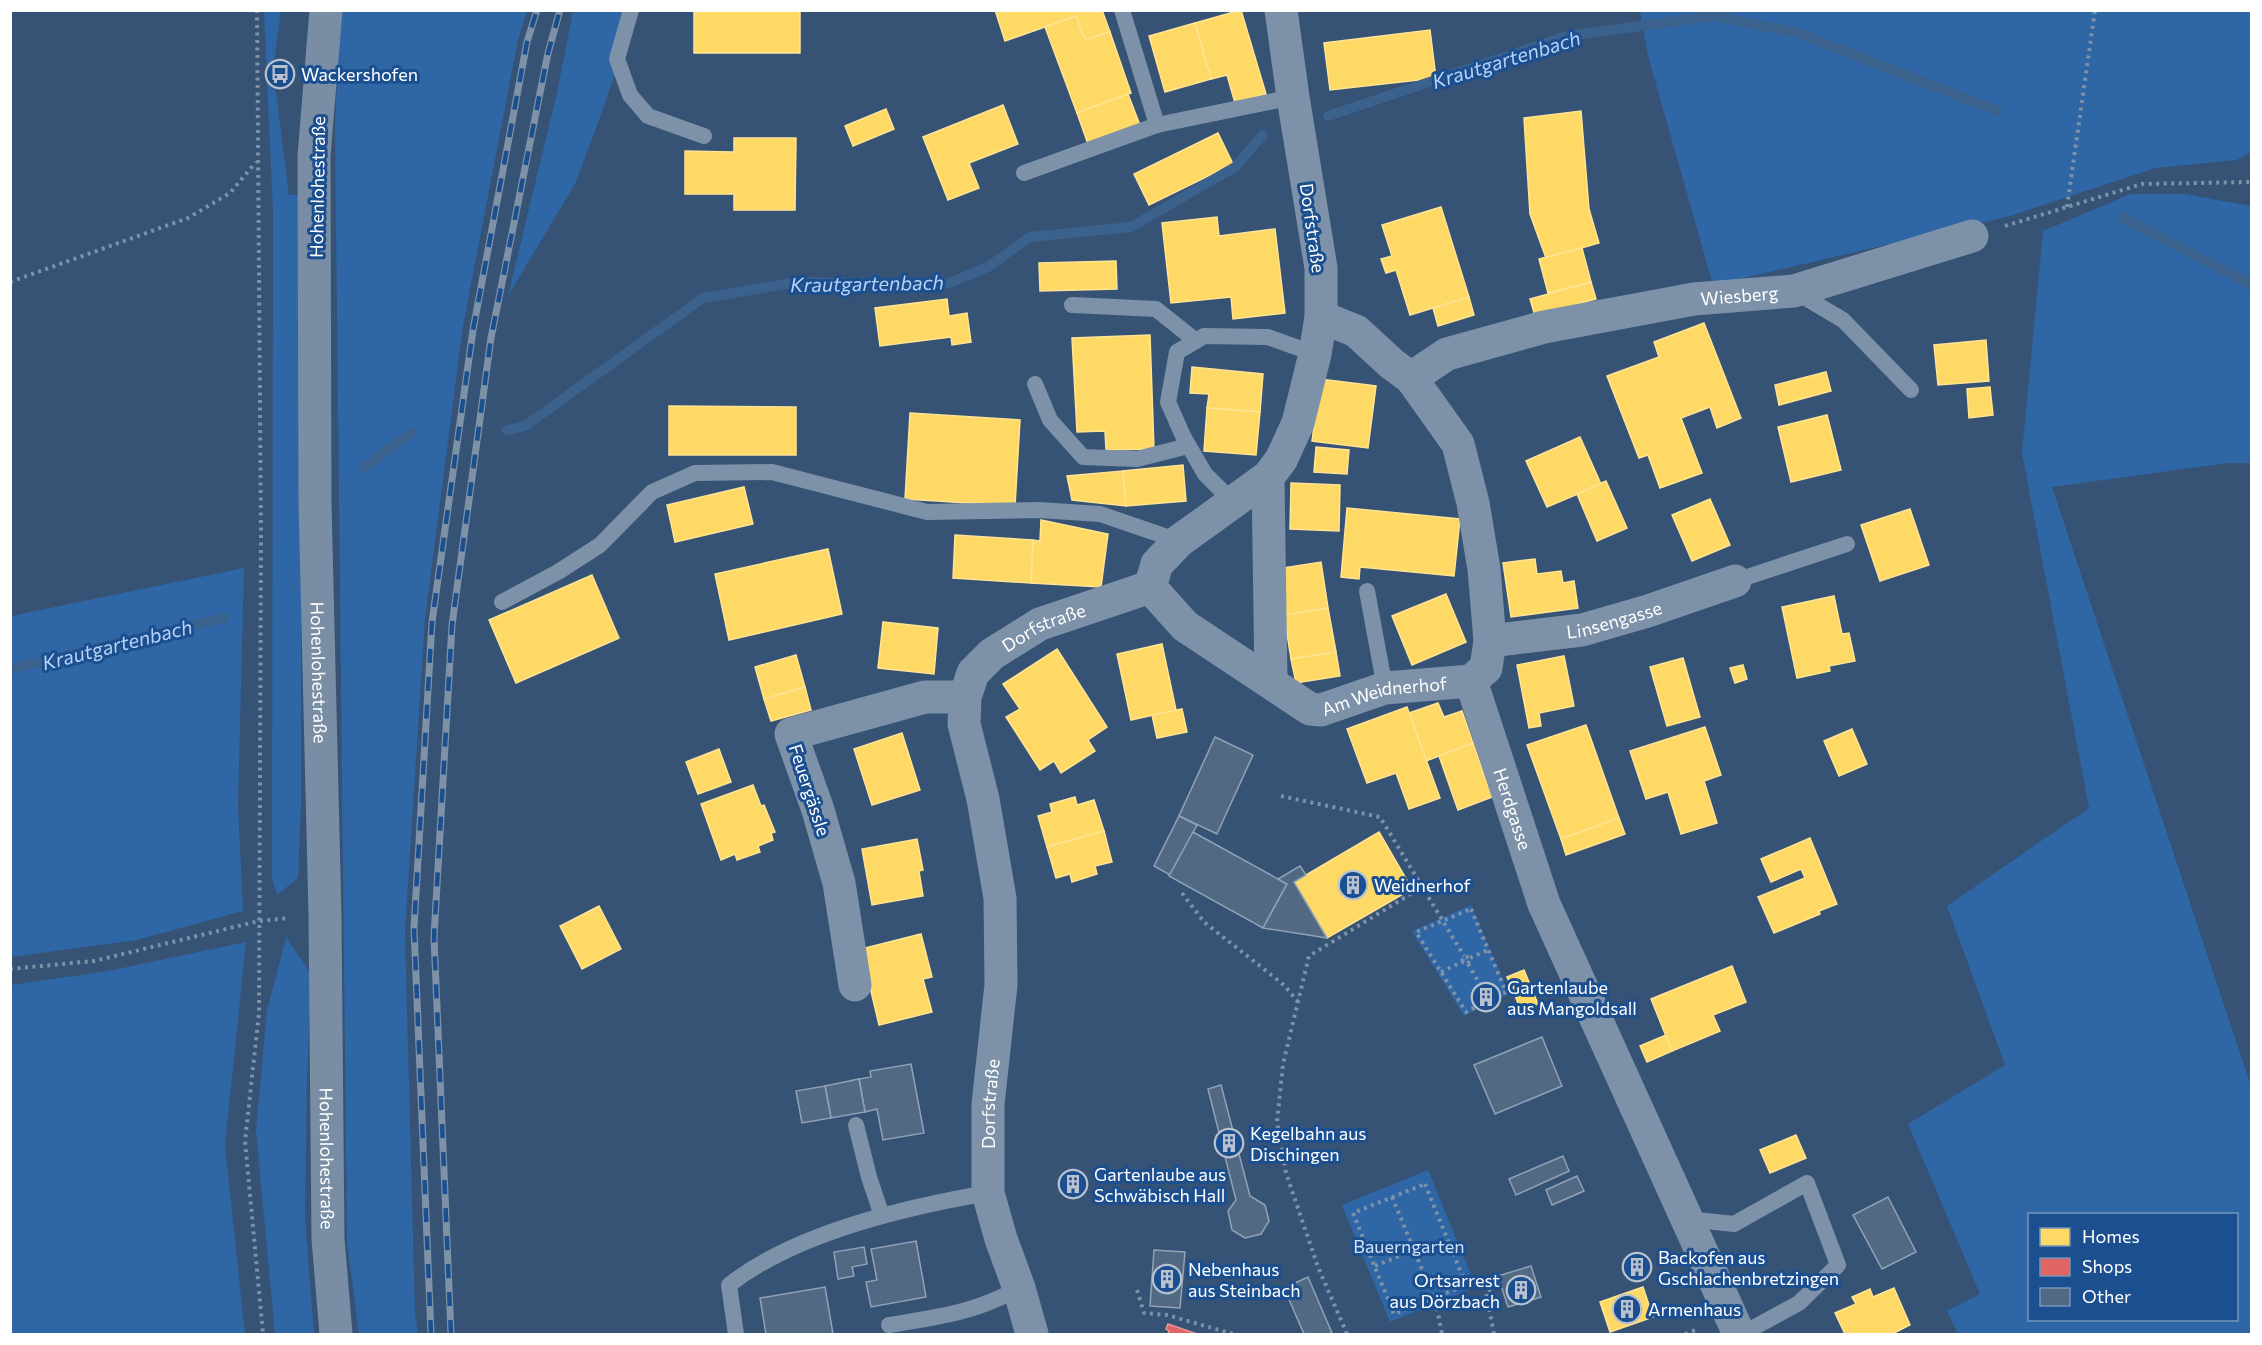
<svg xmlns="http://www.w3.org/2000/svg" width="2262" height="1345" font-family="Commissioner,sans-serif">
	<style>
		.green { fill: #2f66a5; fill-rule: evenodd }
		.homes { fill: #ffd966; stroke: #ffe494; stroke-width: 1.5 }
		.shops { fill: #e06666; stroke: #e99494; stroke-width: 1.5 }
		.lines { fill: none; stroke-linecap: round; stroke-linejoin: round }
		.stream { stroke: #3b618d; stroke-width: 10 }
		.building { fill: #526984; stroke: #92a2b6; stroke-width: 1.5 }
		.path { stroke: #7d92a8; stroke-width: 4; stroke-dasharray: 3 4.5; stroke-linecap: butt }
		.lane { stroke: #7d92a8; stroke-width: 16 }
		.street { stroke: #7d92a8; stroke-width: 33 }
		.secondary { stroke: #798da4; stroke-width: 33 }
		.rail-casing { stroke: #7e92a7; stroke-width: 7 }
		.rail { stroke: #1b4f8f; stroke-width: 4.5; stroke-dasharray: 14; stroke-linecap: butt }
		.labels { text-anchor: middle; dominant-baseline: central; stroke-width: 6; stroke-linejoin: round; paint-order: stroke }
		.poi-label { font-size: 18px; fill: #fff; stroke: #1b4f8f; text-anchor: start }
		.street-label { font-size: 18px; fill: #fff; stroke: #1b4f8f }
		.park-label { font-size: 18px; fill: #cfe3fa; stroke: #1b4f8f }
		.water-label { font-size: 20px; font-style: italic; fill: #b5d3f5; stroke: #1b4f8f }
	</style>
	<rect width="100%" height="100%" fill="#365274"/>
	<g class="green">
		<polygon points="264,11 281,11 273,69 289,195 301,195 301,805 298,878 277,895 272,877 273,212"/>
		<polygon points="340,11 527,11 518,40 463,326 425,619 405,932 415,1313 418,1334 359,1334 347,1242 335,127"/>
		<polygon points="573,11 636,11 601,115 575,184 508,296 557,93"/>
		<polygon points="1640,11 2251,11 2251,152 2237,160 2155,168 2010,216 1713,285 1648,56"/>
		<path d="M2131 194H2184L2251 206V463H2228L2052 487 2251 1086V1334H1958L1947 1311 1980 1294 1908 1124 2005 1065 1947 906 2089 808 2022 453 2043 231ZM2030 1214H2236V1320H2030Z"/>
		<polygon points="244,568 238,805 243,911 137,940 11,957 11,616"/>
		<polygon points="1471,905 1509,994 1464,1016 1412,931"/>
		<polygon points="286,937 311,974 307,1081 305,1218 314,1334 275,1334 256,1131 267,1011"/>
		<polygon points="246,942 225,1145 245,1334 11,1334 11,985 108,971"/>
		<polygon points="1428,1170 1476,1287 1390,1322 1342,1205"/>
	</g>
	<g class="homes">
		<rect x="694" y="10" width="106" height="43"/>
		<polygon points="995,10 1102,10 1110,32 1085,40 1076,16 1005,41"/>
		<polygon points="1241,10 1266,94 1235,103 1227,75 1211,79 1195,23"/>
		<polygon points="1076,16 1085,40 1110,32 1131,93 1077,113 1045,27"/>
		<polygon points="1195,23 1211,79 1165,92 1149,36"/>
		<polygon points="1430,30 1436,78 1330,90 1324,43"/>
		<polygon points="1128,94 1140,125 1088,144 1077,113"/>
		<polygon points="1003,105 1018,144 969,163 979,188 948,200 923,137"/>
		<polygon points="886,109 894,129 853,146 845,126"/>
		<polygon points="1581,111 1589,209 1599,243 1546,258 1530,214 1524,118"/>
		<polygon points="1218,133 1233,164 1149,205 1134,174"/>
		<polygon points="734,138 796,138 795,210 734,210 734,194 685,194 685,151 734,152"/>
		<polygon points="1441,207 1469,297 1410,315 1396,270 1386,273 1381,259 1392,256 1382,225"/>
		<polygon points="1217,217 1219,236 1275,229 1285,313 1233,319 1231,297 1171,303 1162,223"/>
		<polygon points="1582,248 1591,282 1548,293 1539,259"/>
		<polygon points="1116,261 1117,289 1040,291 1039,263"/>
		<polygon points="1591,282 1596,299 1535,316 1530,299"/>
		<polygon points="1469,297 1474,315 1438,326 1433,308"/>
		<polygon points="947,299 949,316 967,313 971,342 952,345 951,337 880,346 875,308"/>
		<polygon points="1704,323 1741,418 1717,428 1710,407 1681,418 1702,473 1660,488 1648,455 1639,458 1607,376 1659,357 1654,342"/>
		<polygon points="1150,335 1154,449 1106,450 1105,431 1077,432 1072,338"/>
		<polygon points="1986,340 1989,381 1938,385 1934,345"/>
		<polygon points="1192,367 1263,374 1260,412 1207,408 1209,394 1190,393"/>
		<polygon points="1826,372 1831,391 1779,405 1775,385"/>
		<polygon points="1320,379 1376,386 1368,448 1312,441"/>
		<polygon points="1990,387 1993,415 1969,418 1967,389"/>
		<polygon points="669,406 796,407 796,455 669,455"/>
		<polygon points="1207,408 1260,412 1256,455 1204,451"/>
		<polygon points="910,413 1020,420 1015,506 905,499"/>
		<polygon points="1827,415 1841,470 1791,482 1778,427"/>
		<polygon points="1580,437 1601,484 1547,507 1526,461"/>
		<polygon points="1316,447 1349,450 1347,474 1314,472"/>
		<polygon points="1183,465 1186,501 1126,506 1123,471"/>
		<polygon points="1123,471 1126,506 1072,500 1067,476"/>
		<polygon points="1606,481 1627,528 1597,541 1577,494"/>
		<polygon points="1291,483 1340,485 1339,531 1290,529"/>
		<polygon points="744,487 753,524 675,542 667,505"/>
		<polygon points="1710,499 1730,545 1692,561 1672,515"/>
		<polygon points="1347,508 1460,519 1454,576 1360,567 1359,579 1341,577"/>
		<polygon points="1910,509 1929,565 1880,581 1861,525"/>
		<polygon points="1041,520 1108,534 1101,587 1031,583 1033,540 1040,541"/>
		<polygon points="955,535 1033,540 1031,583 953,578"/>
		<polygon points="828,549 842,614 729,640 715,574"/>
		<polygon points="1535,559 1537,574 1561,571 1563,583 1574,581 1578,608 1511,617 1503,563"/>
		<polygon points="1321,562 1328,608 1284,615 1276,569"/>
		<polygon points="592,575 619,638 516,683 489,620"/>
		<polygon points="1446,594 1466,642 1412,665 1392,616"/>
		<polygon points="1834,596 1842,634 1849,633 1855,661 1829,666 1830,671 1797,678 1782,607"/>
		<polygon points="1328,608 1336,652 1291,659 1284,615"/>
		<polygon points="883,622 938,628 934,674 878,668"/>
		<polygon points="1162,644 1176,710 1131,720 1117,654"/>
		<polygon points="1057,649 1107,727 1088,740 1095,751 1061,773 1054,761 1040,770 1006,717 1020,709 1003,684"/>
		<polygon points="1336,652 1340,676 1296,683 1291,659"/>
		<polygon points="796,655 805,687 764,699 755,667"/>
		<polygon points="1564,656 1574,706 1539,713 1541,726 1529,728 1517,665"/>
		<polygon points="1683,658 1700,717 1667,726 1650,667"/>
		<polygon points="1743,665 1747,679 1735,683 1730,668"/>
		<polygon points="805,687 811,710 771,721 764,699"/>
		<polygon points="1438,703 1444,717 1462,711 1473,743 1426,761 1409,713"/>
		<polygon points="1407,707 1440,798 1409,809 1396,773 1367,783 1347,729"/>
		<polygon points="1182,709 1187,732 1157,738 1152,715"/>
		<polygon points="1586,725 1619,818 1561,839 1527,745"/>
		<polygon points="1705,727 1721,775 1704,781 1717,823 1681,834 1668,792 1646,799 1630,751"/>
		<polygon points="1852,729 1867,764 1839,776 1824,741"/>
		<polygon points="902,733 920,790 872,805 854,749"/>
		<polygon points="1473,743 1492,797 1458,810 1439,756"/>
		<polygon points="719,749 731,782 698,794 686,762"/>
		<polygon points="753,785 761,806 764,805 775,832 771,833 773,840 758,846 760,852 737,860 735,854 721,860 701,804"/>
		<polygon points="1075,797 1077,805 1094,800 1104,831 1047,847 1038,816 1052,812 1050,804"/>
		<polygon points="1619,818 1625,834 1566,855 1561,839"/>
		<polygon points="1104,831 1112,862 1095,866 1097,874 1072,882 1070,874 1056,878 1047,847"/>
		<polygon points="1379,832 1412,889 1327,938 1294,882"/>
		<polygon points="1810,838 1837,904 1819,911 1820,914 1774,933 1758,897 1805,878 1801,869 1771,882 1761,859"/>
		<polygon points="917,839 923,870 919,871 923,896 872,905 862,849"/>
		<polygon points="599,906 621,949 582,969 560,926"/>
		<polygon points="921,934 932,977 923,979 932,1012 879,1025 861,949"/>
		<polygon points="1732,966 1746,1002 1713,1015 1720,1031 1672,1051 1651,999"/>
		<polygon points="1524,970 1538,1004 1521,1010 1507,977"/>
		<polygon points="1666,1035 1672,1051 1647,1062 1640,1046"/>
		<polygon points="1796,1135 1806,1158 1770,1173 1760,1150"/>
		<polygon points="1643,1287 1653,1317 1610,1332 1600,1302"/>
		<polygon points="1894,1288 1910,1325 1892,1334 1845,1334 1835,1313 1856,1304 1852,1297 1870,1289 1873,1297"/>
	</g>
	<polygon class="shops" points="1168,1324 1197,1334 1168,1334 1169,1331 1166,1329"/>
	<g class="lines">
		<g class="stream">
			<polyline points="1328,116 1567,36 1714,16 1798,33 1997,111"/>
			<polyline points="2123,218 2252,285"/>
			<polyline points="507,430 525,426 703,298 799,282 947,284 988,267 1030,237 1131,227 1235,167 1263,135"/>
			<polyline points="364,468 411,433"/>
			<polyline points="10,669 224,618"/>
		</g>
	</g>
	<g class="building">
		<polygon points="1215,737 1253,755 1217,834 1179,816"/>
		<polygon points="1179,816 1197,825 1170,875 1154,866"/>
		<polygon points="1193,832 1287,884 1263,928 1169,876"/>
		<polygon points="1300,866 1306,875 1294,882 1327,938 1263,928 1287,884 1278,879"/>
		<polygon points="1489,989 1494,1000 1483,1005 1479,994"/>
		<polygon points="1542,1037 1562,1086 1495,1114 1474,1065"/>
		<polygon points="911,1064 924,1133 883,1140 877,1109 865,1112 859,1079 871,1077 870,1071"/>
		<polygon points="859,1079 865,1112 831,1118 825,1086"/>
		<polygon points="1221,1085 1250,1196 1265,1205 1269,1221 1261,1234 1245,1238 1232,1230 1228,1211 1236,1200 1208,1089"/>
		<polygon points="825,1086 831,1118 802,1123 796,1091"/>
		<polygon points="1563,1156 1569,1171 1516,1195 1509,1179"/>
		<polygon points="1065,1175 1083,1177 1081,1194 1062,1192"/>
		<polygon points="1577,1176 1584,1191 1552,1205 1546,1190"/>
		<polygon points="1888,1197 1916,1252 1882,1269 1853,1215"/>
		<polygon points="916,1241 926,1297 871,1307 866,1282 877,1280 871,1249"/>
		<polygon points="864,1247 867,1264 852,1267 854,1276 838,1279 834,1252"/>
		<polygon points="1154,1250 1185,1252 1180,1308 1150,1306"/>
		<polygon points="1642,1260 1645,1270 1633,1275 1629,1265"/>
		<polygon points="1531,1266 1541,1297 1508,1307 1498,1276"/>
		<polygon points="1308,1277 1332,1333 1328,1334 1304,1334 1284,1288"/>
		<polygon points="825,1287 833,1334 766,1334 760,1298"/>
	</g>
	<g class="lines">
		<g class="path">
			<polyline points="257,10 261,537 259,1013 245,1141 263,1334"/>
			<polyline points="2067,207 2095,10"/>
			<polyline points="2005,226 2142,184 2252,182"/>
			<polyline points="10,282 188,218 230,193 256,162"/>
			<polyline points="1281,796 1380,817 1464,956"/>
			<polyline points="1182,893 1204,922 1284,985 1298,1002"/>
			<polygon points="1471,909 1506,992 1495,997 1490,986 1475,993 1480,1005 1466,1012 1416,932"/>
			<polyline points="1470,958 1488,950"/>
			<polyline points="1468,964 1484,991"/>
			<polyline points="10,969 94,961 259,921 289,918"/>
			<polyline points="1441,972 1462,962 1468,964 1470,958 1464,956 1462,962"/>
			<polygon points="1425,1184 1466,1285 1394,1314 1353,1213"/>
			<polyline points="1392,1197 1436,1303 1442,1334"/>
			<polyline points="1375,1266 1414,1250"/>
			<polyline points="1137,1290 1144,1313 1167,1315 1233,1334"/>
			<polyline points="1347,1334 1318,1267 1286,1173 1277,1122 1283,1064 1309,956 1422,887"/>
			<polyline points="1494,1334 1486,1292 1501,1284"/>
			<polyline points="1685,1334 1698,1329"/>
		</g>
		<g class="lane">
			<polyline points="631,10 617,59 630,95 648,116 704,136"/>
			<polyline points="1122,10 1157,125"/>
			<polyline points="1024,173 1157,125 1293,97"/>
			<polyline points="1794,291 1843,320 1911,390"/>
			<polyline points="1072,305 1156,309 1196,341"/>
			<polyline points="1035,384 1050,420 1083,457 1137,459 1188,446"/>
			<polyline points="1233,502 1205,474 1183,436 1168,402 1177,352 1204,336 1268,337 1315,354"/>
			<polyline points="1735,581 1847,544"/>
			<polyline points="1367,591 1385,688"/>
			<polyline points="502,602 558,572 600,545 652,492 695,473 772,472 927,512 1039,510 1100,514 1179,541"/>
			<polyline points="856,1125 869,1177 882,1216"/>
			<polyline points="1687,1219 1734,1224 1807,1183 1838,1265 1799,1303 1742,1334"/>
			<path d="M889 1325C938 1317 975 1313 1019 1288"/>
			<path d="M736 1334 729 1285C795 1233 906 1207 988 1193"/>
		</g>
		<g class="street">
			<path id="s1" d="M1321 317 1356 331 1392 364 1411 378 1458 444 1473 503 1484 569 1490 641 1486 668 1471 681 1544 904 1739 1334"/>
			<path id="s2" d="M1411 378 1447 354 1544 327 1694 299 1794 291 1972 236"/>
			<polyline points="1268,477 1271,681"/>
			<path id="s3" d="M1150 587 1185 626 1310 709 1321 710 1385 688 1471 681"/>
			<path id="s4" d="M1490 641 1582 630 1648 611 1735 581"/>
			<polyline points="855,985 839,883 818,810 791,734 925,697 965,697"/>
			<path id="s5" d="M1032 1334 1019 1288 1001 1239 988 1193V1104L1001 985 1000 898 983 799 964 724 965 697 973 673 992 654 1040 624 1150 587 1157 564 1179 541 1268 477 1281 460 1298 423 1315 354 1321 317V268L1293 97 1281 10"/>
		</g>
		<path class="secondary" id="s6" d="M326 10 314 156 315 502 325 916 328 1239 336 1334"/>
		<g class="rail-casing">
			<g id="rail">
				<polyline points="431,1334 414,928 432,622 473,330 527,42 537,10"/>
				<polyline points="451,1334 434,937 452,625 491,338 548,53 560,10"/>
			</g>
		</g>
		<use href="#rail" class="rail"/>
	</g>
	<defs>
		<g id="bus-ring" transform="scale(1.5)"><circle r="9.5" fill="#1b4f8f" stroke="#b9c2ce" stroke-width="1.5"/><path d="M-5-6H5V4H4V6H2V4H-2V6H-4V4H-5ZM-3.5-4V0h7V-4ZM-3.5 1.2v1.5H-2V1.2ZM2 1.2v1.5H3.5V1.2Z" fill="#b9c2ce"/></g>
		<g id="building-ring" transform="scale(1.5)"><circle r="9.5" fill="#1b4f8f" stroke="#b9c2ce" stroke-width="1.5"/><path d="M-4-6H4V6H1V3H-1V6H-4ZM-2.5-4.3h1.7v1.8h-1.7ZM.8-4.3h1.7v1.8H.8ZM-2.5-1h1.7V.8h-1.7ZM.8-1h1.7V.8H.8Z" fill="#b9c2ce"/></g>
	</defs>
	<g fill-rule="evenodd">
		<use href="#bus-ring" x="280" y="74"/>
		<use href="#building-ring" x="1353" y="885"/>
		<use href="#building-ring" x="1486" y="997"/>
		<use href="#building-ring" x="1229" y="1143"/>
		<use href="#building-ring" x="1073" y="1184"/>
		<use href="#building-ring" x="1637" y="1267"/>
		<use href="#building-ring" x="1167" y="1279"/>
		<use href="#building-ring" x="1521" y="1290"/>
		<use href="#building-ring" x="1627" y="1309"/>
	</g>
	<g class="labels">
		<g class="poi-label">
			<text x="301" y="74">Wackershofen</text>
			<text x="1374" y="885">Weidnerhof</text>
			<text x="1507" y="987">Gartenlaube<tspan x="1507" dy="21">aus Mangoldsall</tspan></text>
			<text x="1250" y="1133">Kegelbahn aus<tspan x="1250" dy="21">Dischingen</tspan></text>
			<text x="1094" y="1174">Gartenlaube aus<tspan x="1094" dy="21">Schwäbisch Hall</tspan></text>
			<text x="1658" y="1257">Backofen aus<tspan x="1658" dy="21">Gschlachenbretzingen</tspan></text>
			<text x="1188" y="1269">Nebenhaus<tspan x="1188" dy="21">aus Steinbach</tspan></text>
			<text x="1500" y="1280" text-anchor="end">Ortsarrest<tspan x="1500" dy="21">aus Dörzbach</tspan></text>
			<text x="1648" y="1309">Armenhaus</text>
		</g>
		<g class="street-label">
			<text transform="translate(317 187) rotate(-89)">Hohenlohestraße</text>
			<text transform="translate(1313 228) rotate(82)">Dorfstraße</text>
			<text stroke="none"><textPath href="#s2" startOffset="342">Wiesberg</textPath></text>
			<text stroke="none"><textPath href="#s4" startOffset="126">Linsengasse</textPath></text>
			<text stroke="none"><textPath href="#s5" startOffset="759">Dorfstraße</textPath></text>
			<text stroke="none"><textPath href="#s6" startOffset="663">Hohenlohestraße</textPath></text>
			<text stroke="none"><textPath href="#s3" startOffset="279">Am Weidnerhof</textPath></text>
			<text transform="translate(810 790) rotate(72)">Feuergässle</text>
			<text stroke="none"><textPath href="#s1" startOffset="573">Herdgasse</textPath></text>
			<text stroke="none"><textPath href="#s5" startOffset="237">Dorfstraße</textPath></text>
			<text stroke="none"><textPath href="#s6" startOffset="1149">Hohenlohestraße</textPath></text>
		</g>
		<g class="park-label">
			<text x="1409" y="1246">Bauerngarten</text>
		</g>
		<g class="water-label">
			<text transform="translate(1506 59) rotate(-17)">Krautgartenbach</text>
			<text transform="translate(867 283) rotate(-1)">Krautgartenbach</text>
			<text transform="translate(117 644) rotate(-14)">Krautgartenbach</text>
		</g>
	</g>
	<rect width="2262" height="1345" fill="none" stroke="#ffffff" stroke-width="24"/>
	<rect x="2028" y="1213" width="210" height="108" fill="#1b4f8f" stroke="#7695bc" stroke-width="1.5"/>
	<rect x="2040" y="1228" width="30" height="18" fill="#ffd966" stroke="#7695bc" stroke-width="1.5"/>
	<text x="2082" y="1243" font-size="18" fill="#ffffff">Homes</text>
	<rect x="2040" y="1258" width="30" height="18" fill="#e06666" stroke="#7695bc" stroke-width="1.5"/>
	<text x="2082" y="1273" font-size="18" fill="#ffffff">Shops</text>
	<rect x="2040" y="1288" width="30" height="18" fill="#526984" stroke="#7695bc" stroke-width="1.5"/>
	<text x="2082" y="1303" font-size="18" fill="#ffffff">Other</text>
</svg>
